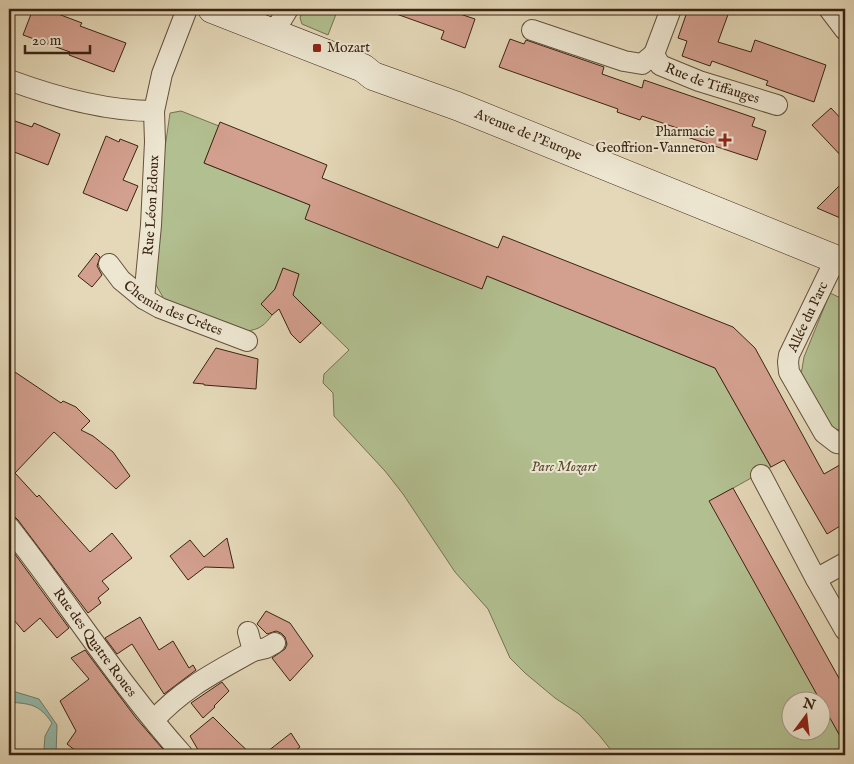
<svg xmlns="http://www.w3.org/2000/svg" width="854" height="764" font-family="'IM FELL English',serif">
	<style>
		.green { fill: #b2bf90; stroke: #767251 }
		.water { fill: #96baab; stroke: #717e6e }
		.building { fill: #d39f8e; stroke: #3a2412 }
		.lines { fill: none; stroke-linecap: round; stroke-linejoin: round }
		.street-casing { stroke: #64513c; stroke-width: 22 }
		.secondary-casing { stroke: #3a2412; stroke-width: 29 }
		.street { stroke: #ede6d1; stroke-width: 20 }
		.secondary { stroke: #ede6d1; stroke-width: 28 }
		.poi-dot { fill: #8f2418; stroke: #ede6d1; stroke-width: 2 }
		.labels { text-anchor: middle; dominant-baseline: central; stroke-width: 4; stroke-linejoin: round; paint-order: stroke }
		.poi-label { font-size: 14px; fill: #3a2412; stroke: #ede6d1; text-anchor: start }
		.street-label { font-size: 14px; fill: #3a2412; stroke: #ede6d1 }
		.park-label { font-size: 14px; font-style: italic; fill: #584b32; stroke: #ede6d1 }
	</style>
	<rect width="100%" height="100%" fill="#e4d8b8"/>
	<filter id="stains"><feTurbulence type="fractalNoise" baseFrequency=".004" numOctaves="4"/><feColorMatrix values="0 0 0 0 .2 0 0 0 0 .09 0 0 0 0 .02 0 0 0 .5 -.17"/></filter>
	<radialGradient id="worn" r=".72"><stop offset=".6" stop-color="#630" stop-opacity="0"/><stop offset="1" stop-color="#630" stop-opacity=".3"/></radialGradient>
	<g class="green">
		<polygon points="303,9 338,9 328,35 302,24 300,18"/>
		<path d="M181 111 219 126 204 163 310 205 482 288 487 276 715 368 771 467 710 501 821 701 792 702V732H822V702L845 745V755H615L599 735 579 714 555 698 525 673 510 658 488 609 455 572 403 494 385 471 334 416 333 393 323 383 324 374 349 350 292 294 299 274 283 269 275 289 261 304 272 315C265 325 259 330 246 331L164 299 156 285 154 270 159 189 170 113Z"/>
		<polygon points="830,293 845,300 845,431 835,429 828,424 801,375 804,357"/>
	</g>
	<path class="water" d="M9 690 39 699 57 725 56 755H42L44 749 45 736 52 723C39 704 31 704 9 702Z"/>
	<g class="building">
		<polygon points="33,9 45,9 82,23 80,26 126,43 114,72 69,55 70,52 23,35"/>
		<polygon points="389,9 445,9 475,19 465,48 441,39 444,31 388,11"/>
		<polygon points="688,9 730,9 718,42 751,52 755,40 826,65 814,102 766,85 768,81 712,61 710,66 682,56 687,41 678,38"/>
		<polygon points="510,39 524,44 526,40 604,67 602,74 642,88 644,80 755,118 752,126 766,131 757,160 687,137 689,132 642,116 640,120 617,112 618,109 499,67"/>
		<polygon points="831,108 845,123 845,160 812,125"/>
		<polygon points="9,119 32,127 34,123 60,134 48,165 9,150"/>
		<polygon points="220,122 327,165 322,178 498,248 503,236 733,327 755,348 824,474 845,462 845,523 827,534 784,460 771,467 715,368 487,276 482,289 305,219 310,205 204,163"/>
		<polygon points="106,136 119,142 120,139 138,146 123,180 138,186 127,211 83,193"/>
		<polygon points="845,180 845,220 817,208"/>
		<polygon points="96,253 100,257 97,266 102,275 92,287 78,276"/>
		<polygon points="283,268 299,274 293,295 321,323 300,343 291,334 279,309 272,315 261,304 275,289"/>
		<polygon points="216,348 258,359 256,389 204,385 204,384 193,383"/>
		<polygon points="9,368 61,403 63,401 76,407 90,421 81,430 93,436 113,452 130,476 116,489 54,432 15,473 37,497 39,495 90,552 112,533 132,558 102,581 109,589 98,598 101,603 88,613 18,520 14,516 9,515"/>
		<polygon points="733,488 845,689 845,745 709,501"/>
		<polygon points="227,538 234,568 205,567 188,580 170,556 190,540 204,557"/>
		<polygon points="9,546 69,628 57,638 40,618 24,632 9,614"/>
		<polygon points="266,611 290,623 313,656 290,681 272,658 285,649 287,644 285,637 281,633 276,631 267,634 257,624"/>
		<polygon points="140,617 159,650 173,641 189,668 193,665 196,670 164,694 132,644 117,654 105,638"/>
		<polygon points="85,650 136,718 168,755 81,755 67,744 76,731 60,701 89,679 71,658"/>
		<polygon points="222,682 229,691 214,706 215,707 203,718 191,703"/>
		<polygon points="213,717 236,740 252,755 201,755 190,736"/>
		<polygon points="291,733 300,747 290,755 263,755"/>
	</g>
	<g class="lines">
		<g class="street-casing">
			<g id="street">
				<path id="s1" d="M671 9 654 54 660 65 699 81 777 105"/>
				<polyline points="829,9 845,30"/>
				<polyline points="532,30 624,61 642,64 654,54"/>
				<polyline points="274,32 288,9"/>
				<path d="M9 80C55 97 104 111 154 111"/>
				<polyline points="836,258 789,355 788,362 789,372 824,433 837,443 845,444"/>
				<path id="s2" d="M109 264 121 280 144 299 160 308 247 341"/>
				<path id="s3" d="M144 299 151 225 155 142 154 111 162 74 187 9"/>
				<polyline points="761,475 816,579 845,630"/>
				<path id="s4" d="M9 527C68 602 119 684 183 755"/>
				<polyline points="816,579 845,563"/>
				<polyline points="253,651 266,648 275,643"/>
				<path d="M154 720C183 688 216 672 253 651L248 632"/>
			</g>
		</g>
		<g class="secondary-casing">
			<g id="secondary">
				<path id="s5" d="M212 9 363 68 373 76 457 106 845 263"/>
			</g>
		</g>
		<use href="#street" class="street"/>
		<use href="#secondary" class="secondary"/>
	</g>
	<g class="poi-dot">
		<rect x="312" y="43" width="10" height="10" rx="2.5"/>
		<path d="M722.5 132.5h5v5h5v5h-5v5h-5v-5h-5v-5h5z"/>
	</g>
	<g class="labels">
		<g class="poi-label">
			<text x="327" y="48">Mozart</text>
			<text x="715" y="132" text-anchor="end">Pharmacie<tspan x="715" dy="16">Geoffrion-Vanneron</tspan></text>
		</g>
		<g class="street-label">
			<text stroke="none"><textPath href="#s1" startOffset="116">Rue de Tiffauges</textPath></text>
			<text stroke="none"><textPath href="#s5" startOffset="341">Avenue de l'Europe</textPath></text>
			<text stroke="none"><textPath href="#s3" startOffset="94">Rue Léon Edoux</textPath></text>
			<text stroke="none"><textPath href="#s2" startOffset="80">Chemin des Crêtes</textPath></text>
			<text transform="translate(808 317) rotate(-65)">Allée du Parc</text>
			<text stroke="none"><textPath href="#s4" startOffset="144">Rue des Quatre Roues</textPath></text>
		</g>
		<g class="park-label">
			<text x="564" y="467">Parc Mozart</text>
		</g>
	</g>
	<rect width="854" height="764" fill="none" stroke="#e4d8b8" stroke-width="30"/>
	<rect x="10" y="10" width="834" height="744" fill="none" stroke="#3a2412" stroke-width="2.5"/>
	<rect x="15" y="15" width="824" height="734" fill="none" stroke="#3a2412"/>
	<g transform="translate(806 716) rotate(15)"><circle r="24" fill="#ede6d1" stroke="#a59885"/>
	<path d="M0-4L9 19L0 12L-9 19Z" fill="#8f2418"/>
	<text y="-8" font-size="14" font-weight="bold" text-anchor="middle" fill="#3a2412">N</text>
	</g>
	<path d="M25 45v8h65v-8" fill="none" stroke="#3a2412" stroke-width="2.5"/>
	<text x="32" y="45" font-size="15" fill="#3a2412" stroke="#ede6d1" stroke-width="4" paint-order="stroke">20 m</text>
	<rect width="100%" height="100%" filter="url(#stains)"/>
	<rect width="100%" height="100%" fill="url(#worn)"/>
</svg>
